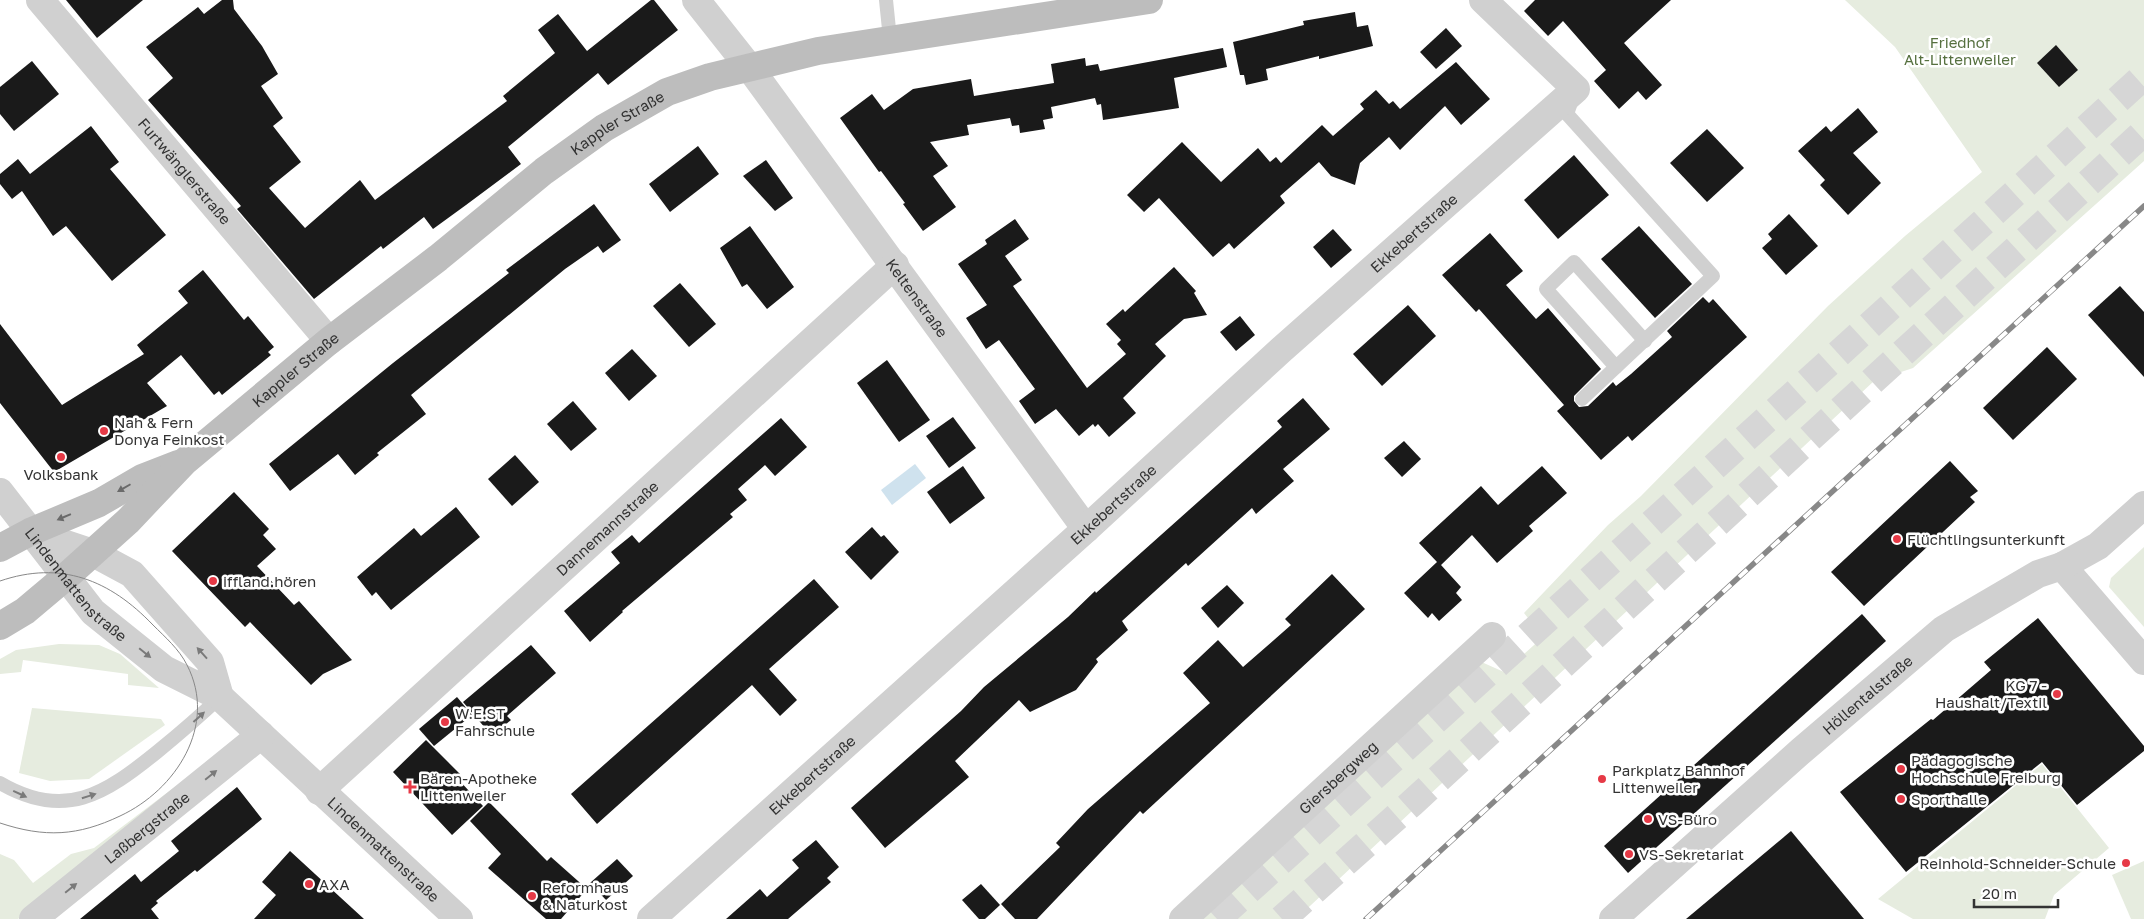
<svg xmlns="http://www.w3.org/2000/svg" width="2144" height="919" font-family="'Golos Text',sans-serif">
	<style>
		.green { fill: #e6ecdf }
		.water { fill: #cfe2ee }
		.building { fill: #1a1a1a }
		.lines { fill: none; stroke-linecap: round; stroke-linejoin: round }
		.highway-tunnel { stroke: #d6d6d6; stroke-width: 28; stroke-dasharray: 28 14; stroke-linecap: butt }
		.lane { stroke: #d0d0d0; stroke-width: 14 }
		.street { stroke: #d0d0d0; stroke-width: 28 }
		.secondary { stroke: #bdbdbd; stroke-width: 28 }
		.tram { stroke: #888; stroke-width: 1 }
		.rail-casing { stroke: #888; stroke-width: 5.5 }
		.rail { stroke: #fff; stroke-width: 4; stroke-dasharray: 11; stroke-linecap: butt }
		.oneway { fill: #6a6a6a }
		.oneway2 { fill: #7a7a7a }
		.poi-dot { fill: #e63946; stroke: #fff; stroke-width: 2 }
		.labels { text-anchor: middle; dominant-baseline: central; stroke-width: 5; stroke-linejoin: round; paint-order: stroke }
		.park-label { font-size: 15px; fill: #56703f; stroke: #fff }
		.street-label { font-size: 15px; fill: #333; stroke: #fff }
		.poi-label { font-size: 15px; fill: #333; stroke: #fff; text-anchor: start }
	</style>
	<rect width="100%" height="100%" fill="#fff"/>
	<g class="green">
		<polygon points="1845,0 2144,0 2144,161 1913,368 1874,381 1296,919 1198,919 1477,660 1504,672 1543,637 1524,613 1608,525 1641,496 1828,306 1905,236 1982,172 1895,47"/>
		<polygon points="2144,547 2144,627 2109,587 2111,578"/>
		<polygon points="59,644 99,645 120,654 159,688 128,685 128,674 23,660 21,672 0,674 0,659 16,650"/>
		<polygon points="32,708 161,719 165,725 89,779 50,781 19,773"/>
		<polygon points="2042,764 2109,848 2054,895 2045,919 1913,919 1878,899"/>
		<polygon points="176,786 99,853 18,919 0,919 0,854 14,860 33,883 71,854 94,848"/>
		<polygon points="2144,861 2144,919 2131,919 2112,875"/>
	</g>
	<polygon class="water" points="915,464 926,478 892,505 881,490"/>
	<g class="building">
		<polygon points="66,0 143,0 97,38"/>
		<polygon points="222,0 233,0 234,9 262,46 278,74 261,86 283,118 273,126 301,162 269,188 305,228 360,180 375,200 507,101 503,96 555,53 538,30 558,14 587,51 651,0 654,0 678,30 608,85 598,73 508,147 521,164 466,205 433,229 424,217 383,249 381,246 314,299 237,209 241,206 148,100 173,78 146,47 198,7 204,14"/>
		<polygon points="1535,0 1671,0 1624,43 1662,85 1646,100 1638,91 1619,109 1594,81 1606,70 1563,21 1548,36 1524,11"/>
		<polygon points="1355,12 1357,27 1368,25 1373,46 1319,59 1319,56 1266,69 1268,80 1246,85 1244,75 1240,75 1233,42 1304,25 1303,21"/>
		<polygon points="1446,28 1462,46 1436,69 1420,52"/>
		<polygon points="2056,45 2078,70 2059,87 2037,63"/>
		<polygon points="1223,48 1227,67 1174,78 1179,108 1103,120 1101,104 1097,105 1095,98 1051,107 1053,118 1043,120 1045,129 1020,133 1019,125 1012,126 1010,118 967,125 969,135 930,142 948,166 933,176 956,207 923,231 903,204 905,203 881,171 879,172 840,118 872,94 884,110 913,89 971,79 974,96 1054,83 1051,64 1085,58 1086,66 1098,64 1100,71"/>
		<polygon points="32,61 59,94 14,131 0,114 0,87"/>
		<polygon points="1456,62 1490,99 1461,125 1445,106 1400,150 1389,137 1360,163 1355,185 1331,176 1319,162 1280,196 1285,203 1234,249 1229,243 1213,257 1159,198 1144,212 1127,195 1182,142 1221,182 1258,148 1270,162 1276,157 1281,163 1322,125 1333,136 1364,109 1360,104 1376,90 1389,104 1393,101 1400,109"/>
		<polygon points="1858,108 1878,132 1853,153 1881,183 1848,215 1820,185 1825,180 1798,151 1826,126 1831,132"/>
		<polygon points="91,126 119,162 110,169 166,235 112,281 66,226 53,236 22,191 12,199 0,184 0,174 18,159 30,174"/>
		<polygon points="1707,129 1744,168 1707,202 1670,163"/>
		<polygon points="698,146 719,174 670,212 649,184"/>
		<polygon points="1574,155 1609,195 1558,239 1524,200"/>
		<polygon points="766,160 793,198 775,211 743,176"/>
		<polygon points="594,204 621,240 603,253 598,246 565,269 411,395 426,414 377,453 379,455 355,475 338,454 290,491 269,464 393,363 509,273 506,270"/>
		<polygon points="1789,214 1818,246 1786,275 1762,248 1772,239 1768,234"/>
		<polygon points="1015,219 1029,239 1005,256 1022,280 1013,286 1087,388 1126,354 1117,344 1121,340 1106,324 1123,309 1125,312 1174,267 1196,291 1194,293 1207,315 1184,319 1155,344 1166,356 1123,398 1136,413 1109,437 1098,424 1095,427 1093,424 1079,436 1056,409 1035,424 1019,401 1035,389 999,340 986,349 966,318 987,305 958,264 987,244 985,240"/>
		<polygon points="750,226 794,287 767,309 747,284 742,287 720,248"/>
		<polygon points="1639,226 1692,284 1655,318 1601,259"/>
		<polygon points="1333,229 1352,250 1331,268 1313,247"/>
		<polygon points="1490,233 1523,271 1506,285 1536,319 1548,308 1601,369 1574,396 1574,401 1579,407 1588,406 1613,382 1616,386 1631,374 1672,337 1667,331 1703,297 1709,303 1713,299 1747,337 1632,441 1628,436 1601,460 1557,411 1564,405 1479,309 1476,312 1442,275"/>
		<polygon points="203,270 244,320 248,316 274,347 268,352 271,355 222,395 219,391 214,395 181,355 147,383 167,406 54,472 0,403 0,324 62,405 144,354 137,345 188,303 178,291"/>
		<polygon points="680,283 716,324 689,347 653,306"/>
		<polygon points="2120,286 2144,312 2144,377 2088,315"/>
		<polygon points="1408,305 1436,336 1382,386 1353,354"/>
		<polygon points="1240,316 1255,335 1236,351 1220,332"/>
		<polygon points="2047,347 2077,379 2013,440 1983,408"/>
		<polygon points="632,349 657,376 629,401 605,373"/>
		<polygon points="887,360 930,420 899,442 857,383"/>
		<polygon points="1303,398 1330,429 1283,469 1294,481 1256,514 1252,508 1188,566 1186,563 1122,621 1128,630 1096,659 1098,662 1076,690 1030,712 1019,700 955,761 969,777 885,848 851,808 961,711 984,687 1068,617 1095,591 1096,593 1282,427 1277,421"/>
		<polygon points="573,401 597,429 571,451 547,424"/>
		<polygon points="953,417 976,448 949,468 926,436"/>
		<polygon points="781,418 807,447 775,476 765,465 738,489 747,500 730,514 733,517 622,611 623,612 590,642 564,611 620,563 611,552 632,535 639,543"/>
		<polygon points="1404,441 1421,459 1402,477 1384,458"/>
		<polygon points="515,455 539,482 512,506 488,479"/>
		<polygon points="1950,461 1978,491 1970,497 1975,502 1864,606 1831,572"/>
		<polygon points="963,466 985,498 950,524 927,492"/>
		<polygon points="1542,466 1567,493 1529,526 1533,531 1497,563 1472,535 1441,565 1461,587 1456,593 1462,600 1439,621 1432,613 1428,618 1404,593 1437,562 1419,543 1481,486 1498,505"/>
		<polygon points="234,492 269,529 263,535 276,549 257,566 294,605 299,601 352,660 323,674 311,685 250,622 245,627 172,551"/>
		<polygon points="456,507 480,537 391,610 376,592 372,596 357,577 414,528 421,536"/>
		<polygon points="872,527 881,537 884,535 899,552 871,580 845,552"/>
		<polygon points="1332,574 1365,609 1143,814 1140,811 1037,919 1015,919 1001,904 1060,847 1056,843 1088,809 1210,703 1183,673 1218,640 1243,667 1291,625 1285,619"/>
		<polygon points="814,579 839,607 769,669 797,700 780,716 752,685 597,824 571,794"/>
		<polygon points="1227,585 1244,603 1218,628 1201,608"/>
		<polygon points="1862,614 1886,641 1628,873 1604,846"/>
		<polygon points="2038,618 2144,746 2144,751 2077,805 2042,762 1906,872 1840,792 1931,719 1933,720 1991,670 1984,662"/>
		<polygon points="531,645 556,673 507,716 511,720 492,736 463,702"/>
		<polygon points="457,697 472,715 434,746 419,729"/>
		<polygon points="426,740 460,774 457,778 483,806 452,835 393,772"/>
		<polygon points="237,787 262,819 197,872 195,870 156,901 158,903 151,909 159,919 80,919 135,874 141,882 179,851 171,841"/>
		<polygon points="489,802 547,861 551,857 587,889 561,919 546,919 488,868 501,854 470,821"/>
		<polygon points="1791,831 1864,919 1686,919"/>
		<polygon points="816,840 839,867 827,878 831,882 788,919 726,919 760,889 767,897 799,868 792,860"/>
		<polygon points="290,851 340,897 364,919 254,919 276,895 262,882"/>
		<polygon points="617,859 633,876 606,900 590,883"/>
		<polygon points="981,884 1000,905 985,919 979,919 962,900"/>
	</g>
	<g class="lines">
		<g class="highway-tunnel">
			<polyline points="1217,919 2144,76"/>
			<polyline points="1282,919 1412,803 2144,132"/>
		</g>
		<g class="lane">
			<polyline points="886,0 890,39"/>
			<polyline points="1573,97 1567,114 1713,276 1582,399"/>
			<polyline points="1616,367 1546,289 1574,262 1645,341"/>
			<path d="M0 783C65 821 105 794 157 752 179 734 200 716 220 697"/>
		</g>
		<g class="street">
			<path id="s1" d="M40 0 329 341"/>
			<path id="s2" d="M696 0 749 67 1086 529"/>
			<path id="s3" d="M0 492 93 612 164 669 220 697 459 919"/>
			<polyline points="30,532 93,553 132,574 210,662 220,697"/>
			<polyline points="2062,566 2144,661"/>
			<path id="s4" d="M319 791 895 265"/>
			<path id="s5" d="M33 919 261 735"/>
			<path id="s6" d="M651 919 1086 529 1281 350 1576 89 1483 0"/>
			<path id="s7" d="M1183 919 1492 636"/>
			<path id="s8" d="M1613 919 1801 751 1944 629 2038 574 2062 566 2098 546 2144 505"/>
		</g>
		<g class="secondary">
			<polyline points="0,548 30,532 99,503 142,478 178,464"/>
			<path id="s9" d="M0 626 25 611 69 574 128 521 184 462 329 341 438 258 544 171 604 128 667 92 710 77 818 51 1149 0"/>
		</g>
		<path class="tram" d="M0 581C61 560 110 580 153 625 165 637 179 649 187 665 218 725 176 790 120 816 78 836 45 838 0 823"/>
		<g class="rail-casing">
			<polyline id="rail" points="1366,919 2144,206"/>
		</g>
		<use href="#rail" class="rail"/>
	</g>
	<defs><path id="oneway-solid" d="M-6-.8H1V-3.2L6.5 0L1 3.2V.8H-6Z" transform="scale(1.25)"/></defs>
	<g class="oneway">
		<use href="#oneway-solid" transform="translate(124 488) rotate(150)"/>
		<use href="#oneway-solid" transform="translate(64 517) rotate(157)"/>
	</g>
	<g class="oneway2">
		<use href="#oneway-solid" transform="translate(145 653) rotate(39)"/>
		<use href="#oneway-solid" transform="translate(202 653) rotate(-132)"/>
		<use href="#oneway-solid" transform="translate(199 717) rotate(-42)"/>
		<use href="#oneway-solid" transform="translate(211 775) rotate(-39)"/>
		<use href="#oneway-solid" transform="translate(20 794) rotate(25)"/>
		<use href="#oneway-solid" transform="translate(89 796) rotate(-18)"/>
		<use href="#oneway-solid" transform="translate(71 888) rotate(-39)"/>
	</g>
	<g class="poi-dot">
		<circle cx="104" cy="431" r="5"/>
		<circle cx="61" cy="457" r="5"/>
		<circle cx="1897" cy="539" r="5"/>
		<circle cx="213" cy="581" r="5"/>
		<circle cx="2057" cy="694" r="5"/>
		<circle cx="445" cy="722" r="5"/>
		<circle cx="1901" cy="769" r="5"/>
		<circle cx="1602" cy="779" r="5"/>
		<path d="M407.5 779.5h5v5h5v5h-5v5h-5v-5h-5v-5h5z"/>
		<circle cx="1901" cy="799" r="5"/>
		<circle cx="1648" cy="819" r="5"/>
		<circle cx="1629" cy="854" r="5"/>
		<circle cx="2126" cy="863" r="5"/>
		<circle cx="309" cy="884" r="5"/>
		<circle cx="532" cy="896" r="5"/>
	</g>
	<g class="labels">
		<g class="park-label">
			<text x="1960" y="42">Friedhof<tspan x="1960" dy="17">Alt-Littenweiler</tspan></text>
		</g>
		<g class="street-label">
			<text stroke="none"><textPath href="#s9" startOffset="798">Kappler Straße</textPath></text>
			<text stroke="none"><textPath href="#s1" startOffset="224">Furtwänglerstraße</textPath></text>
			<text stroke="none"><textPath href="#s6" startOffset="1026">Ekkebertstraße</textPath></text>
			<text stroke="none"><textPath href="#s2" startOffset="371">Keltenstraße</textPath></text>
			<text stroke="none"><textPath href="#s9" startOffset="392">Kappler Straße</textPath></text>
			<text stroke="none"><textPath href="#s6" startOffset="621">Ekkebertstraße</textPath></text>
			<text stroke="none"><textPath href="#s4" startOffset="390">Dannemannstraße</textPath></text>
			<text stroke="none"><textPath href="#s3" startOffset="120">Lindenmattenstraße</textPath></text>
			<text stroke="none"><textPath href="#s8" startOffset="339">Höllentalstraße</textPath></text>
			<text stroke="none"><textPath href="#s6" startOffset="216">Ekkebertstraße</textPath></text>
			<text stroke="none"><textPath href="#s7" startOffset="210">Giersbergweg</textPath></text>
			<text stroke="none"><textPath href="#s5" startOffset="146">Laßbergstraße</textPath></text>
			<text stroke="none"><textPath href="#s3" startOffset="529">Lindenmattenstraße</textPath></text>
		</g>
		<g class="poi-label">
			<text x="114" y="422">Nah &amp; Fern<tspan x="114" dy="17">Donya Feinkost</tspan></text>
			<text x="61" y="474" text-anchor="middle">Volksbank</text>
			<text x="1907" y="539">Flüchtlingsunterkunft</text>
			<text x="223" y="581">iffland.hören</text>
			<text x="2047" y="685" text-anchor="end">KG 7 -<tspan x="2047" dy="17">Haushalt/Textil</tspan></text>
			<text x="455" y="713">W.E.ST<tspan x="455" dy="17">Fahrschule</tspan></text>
			<text x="1911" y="760">Pädagogische<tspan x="1911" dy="17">Hochschule Freiburg</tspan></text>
			<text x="1612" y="770">Parkplatz Bahnhof<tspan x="1612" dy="17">Littenweiler</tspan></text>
			<text x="420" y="778">Bären-Apotheke<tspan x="420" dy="17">Littenweiler</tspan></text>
			<text x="1911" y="799">Sporthalle</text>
			<text x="1658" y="819">VS-Büro</text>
			<text x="1639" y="854">VS-Sekretariat</text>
			<text x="2116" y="863" text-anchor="end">Reinhold-Schneider-Schule</text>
			<text x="319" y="884">AXA</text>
			<text x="542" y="887">Reformhaus<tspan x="542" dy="17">&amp; Naturkost</tspan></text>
		</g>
	</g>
	<path d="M1974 899v8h84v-8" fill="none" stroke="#333333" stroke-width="2.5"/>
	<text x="1982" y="899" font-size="15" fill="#333333" stroke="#ffffff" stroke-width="4" paint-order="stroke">20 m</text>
</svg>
